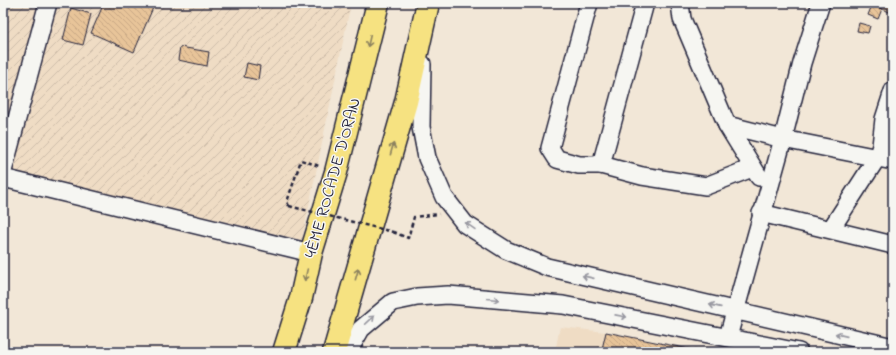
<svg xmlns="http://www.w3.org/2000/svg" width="896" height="355" font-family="'Indie Flower',sans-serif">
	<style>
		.built { fill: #efdcc4 }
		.industrial { fill: url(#industrial-furrows) }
		.building { fill: url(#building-back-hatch); stroke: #22223b }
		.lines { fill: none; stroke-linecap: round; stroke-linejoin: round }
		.minor-casing { stroke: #22223b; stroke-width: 20 }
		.highway-casing { stroke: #22223b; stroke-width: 25 }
		.path { stroke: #22223b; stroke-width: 2.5; stroke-dasharray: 4 3; stroke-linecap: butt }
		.minor { stroke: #f6f6f2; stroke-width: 17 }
		.highway { stroke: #f6e281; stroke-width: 22 }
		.path-bridge { stroke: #22223b; stroke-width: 2.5; stroke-dasharray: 4 3; stroke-linecap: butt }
		.oneway { stroke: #8c825e }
		.oneway2 { stroke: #9797a0 }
		.labels { text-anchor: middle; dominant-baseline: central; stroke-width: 3; stroke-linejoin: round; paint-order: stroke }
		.street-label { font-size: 17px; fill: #22223b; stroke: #f6f6f2 }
	</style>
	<defs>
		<pattern id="industrial-furrows" width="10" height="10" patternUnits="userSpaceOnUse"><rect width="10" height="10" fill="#efdcc4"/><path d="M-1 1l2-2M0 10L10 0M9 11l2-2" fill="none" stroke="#cdbca9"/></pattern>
		<pattern id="building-back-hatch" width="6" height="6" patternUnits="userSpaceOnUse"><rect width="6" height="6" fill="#e8c499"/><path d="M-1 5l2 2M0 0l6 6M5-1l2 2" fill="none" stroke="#c7a885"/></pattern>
	</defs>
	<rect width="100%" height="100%" fill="#f2e7d7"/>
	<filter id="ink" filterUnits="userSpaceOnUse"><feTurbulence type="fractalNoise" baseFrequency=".025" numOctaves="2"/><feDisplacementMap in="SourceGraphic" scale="8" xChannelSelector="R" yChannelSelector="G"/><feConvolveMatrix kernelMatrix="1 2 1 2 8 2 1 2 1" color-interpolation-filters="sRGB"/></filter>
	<g filter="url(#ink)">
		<polygon class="built" points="560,327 606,332 704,352 555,352"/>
		<polygon class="industrial" points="3,3 351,3 302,240 3,169"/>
		<g class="building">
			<polygon points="104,3 155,3 134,52 91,33"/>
			<polygon points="875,3 893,3 893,9 891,13 875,5"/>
			<polygon points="872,5 882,9 878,19 868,15"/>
			<polygon points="71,8 91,14 83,45 63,40"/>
			<polygon points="859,23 870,26 868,33 857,31"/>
			<polygon points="180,47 209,52 207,66 178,60"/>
			<polygon points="247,63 260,66 258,80 244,77"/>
			<polygon points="606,332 704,352 597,352 598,348 602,349"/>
		</g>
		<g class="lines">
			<g class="minor-casing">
				<g id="minor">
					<polyline points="589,3 550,148 557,159 579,165 601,165 642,176 706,186 752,168"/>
					<polyline points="680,3 682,19 727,125 759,177"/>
					<polyline points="422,64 421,127 427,158 444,197 465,224 506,250 547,267 893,347"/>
					<polyline points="727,125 783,139 893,161"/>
					<polyline points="601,165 645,3"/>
					<polyline points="3,171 48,3"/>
					<polyline points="3,178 311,253"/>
					<polyline points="761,213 893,245"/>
					<polyline points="831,229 877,158 881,146 884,119 893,91"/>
					<polyline points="728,337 783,139 802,63 821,3"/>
					<polyline points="348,352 361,329 393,302 417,297 448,295 563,305 799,352"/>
				</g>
			</g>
			<g class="highway-casing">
				<g id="highway">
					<polyline points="284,352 301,298 311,253 336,172 378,3"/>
					<polyline points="334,352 406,102 428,3"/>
				</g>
			</g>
			<g class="path">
				<polyline points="289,206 287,202 301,160 319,166"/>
				<polyline points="393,232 408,238 414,217 439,214"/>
			</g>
			<use href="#minor" class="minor"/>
			<use href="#highway" class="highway"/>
			<polyline class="path-bridge" points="289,206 393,232"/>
		</g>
		<defs><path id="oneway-shaft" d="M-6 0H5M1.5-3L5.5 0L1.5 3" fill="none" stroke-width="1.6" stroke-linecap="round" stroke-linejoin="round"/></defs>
		<g class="oneway">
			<use href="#oneway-shaft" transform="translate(369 41) rotate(103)"/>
			<use href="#oneway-shaft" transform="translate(392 149) rotate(-74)"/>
			<use href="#oneway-shaft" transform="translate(357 274) rotate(-74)"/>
			<use href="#oneway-shaft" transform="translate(306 275) rotate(103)"/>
		</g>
		<g class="oneway2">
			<use href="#oneway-shaft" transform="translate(470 226) rotate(-145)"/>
			<use href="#oneway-shaft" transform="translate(588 277) rotate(-167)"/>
			<use href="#oneway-shaft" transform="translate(493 299) rotate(5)"/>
			<use href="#oneway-shaft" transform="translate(715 306) rotate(-167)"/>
			<use href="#oneway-shaft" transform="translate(621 316) rotate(11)"/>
			<use href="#oneway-shaft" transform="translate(370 320) rotate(-43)"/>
			<use href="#oneway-shaft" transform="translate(841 335) rotate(-167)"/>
		</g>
	</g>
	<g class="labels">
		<g class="street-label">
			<text transform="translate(333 178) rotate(-74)">4ÈME ROCADE D'ORAN</text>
		</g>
	</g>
	<rect width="896" height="355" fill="none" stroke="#f6f6f2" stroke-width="16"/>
	<rect x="8" y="8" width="880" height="339" fill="none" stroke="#22223b" stroke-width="1.5" filter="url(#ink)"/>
</svg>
